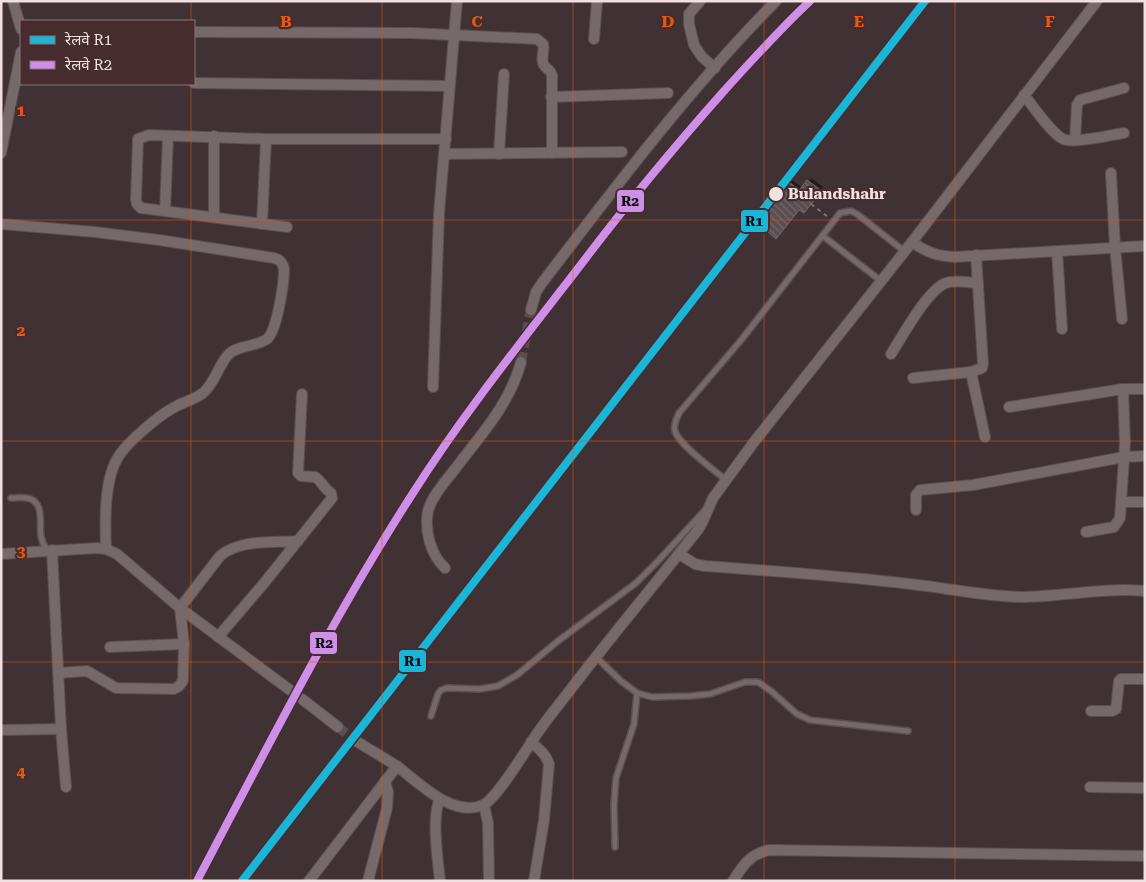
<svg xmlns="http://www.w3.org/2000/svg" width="1146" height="882" font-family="'Roboto Serif','Noto Sans Devanagari',serif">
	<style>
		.shadow { fill: #0007 }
		.building { fill: url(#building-back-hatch); stroke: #75686a }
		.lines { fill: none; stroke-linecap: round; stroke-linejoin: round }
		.street-tunnel { stroke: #5b4c4e; stroke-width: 10; stroke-dasharray: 10 5; stroke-linecap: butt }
		.lane-casing { stroke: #5b4f51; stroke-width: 8 }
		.street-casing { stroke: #5b4f51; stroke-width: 12 }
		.path { stroke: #7c7071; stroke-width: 2; stroke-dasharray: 4 4; stroke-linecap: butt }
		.lane { stroke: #76696a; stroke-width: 5 }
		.street { stroke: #76696a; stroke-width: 10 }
		.rail-1-casing { stroke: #462c2f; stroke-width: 11 }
		.rail-2-casing { stroke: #462c2f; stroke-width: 11 }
		.rail-1 { stroke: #1ab6d8; stroke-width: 8 }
		.rail-2 { stroke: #ce8fe9; stroke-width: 8 }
		.grid { fill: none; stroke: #e8590c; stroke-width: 1; stroke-opacity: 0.55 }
		.stop-dot { fill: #f1e0e1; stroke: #462c2f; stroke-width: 2 }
		.labels { text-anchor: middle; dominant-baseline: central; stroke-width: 4.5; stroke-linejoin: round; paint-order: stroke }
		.stop-label { font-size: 15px; font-weight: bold; fill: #f1e0e1; stroke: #462c2f; text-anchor: start }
		.grid-label { font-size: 16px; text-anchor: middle; font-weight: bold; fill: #e8590c; stroke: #462c2f; stroke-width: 4.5; stroke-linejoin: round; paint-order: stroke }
		.line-badge { stroke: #462c2f; stroke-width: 2 }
		.pale-badge-label { font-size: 14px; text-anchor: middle; font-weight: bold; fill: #111 }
	</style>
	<defs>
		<pattern id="building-back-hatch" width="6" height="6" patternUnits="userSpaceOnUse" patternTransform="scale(1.25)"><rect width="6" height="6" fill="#594d4f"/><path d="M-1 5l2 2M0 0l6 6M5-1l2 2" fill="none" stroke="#716668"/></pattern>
	</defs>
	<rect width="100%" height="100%" fill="#403234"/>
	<polygon class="shadow" points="811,178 823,187 806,209 790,183 792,180 803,188"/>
	<polygon class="building" points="807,180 822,191 804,213 799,210 776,239 767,231 769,228 759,220 789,182 799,190"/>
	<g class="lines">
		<g class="street-tunnel">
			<polyline points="521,362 531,310"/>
			<polyline points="338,727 356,741"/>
		</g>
		<g class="lane-casing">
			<g id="lane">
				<polyline points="823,236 881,281"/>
				<path d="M726 480C714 470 678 444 675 431 673 425 677 418 679 413L742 339 840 213 851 211 857 214 904 251"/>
				<path d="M11 498C16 498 22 497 27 498 45 501 39 523 41 536 42 541 44 546 47 550"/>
				<polyline points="596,657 621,681 637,693 652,697 690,696 710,694 745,682 758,682 771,691 797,714 810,720 908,731"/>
				<polyline points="431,716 438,694 441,690 447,688 480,689 498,686 517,675 558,641 636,583 658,561 705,510"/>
				<polyline points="615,847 614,804 616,778 634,724 637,693"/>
			</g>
		</g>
		<g class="street-casing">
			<g id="street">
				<polyline points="13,1 21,29"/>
				<polyline points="700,1 689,14 689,24 694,45 702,57 715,68"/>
				<path d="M194 32 411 33 537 39 543 44C545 50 540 60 544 65 547 70 550 69 552 75V153"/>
				<polyline points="594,39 597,1"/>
				<polyline points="194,83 449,86"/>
				<path d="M1024 95C1032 105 1052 134 1063 139 1073 144 1111 135 1124 133"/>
				<polyline points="551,97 668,93"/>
				<polyline points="214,136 214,217"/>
				<polyline points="1075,140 1077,105 1080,100 1124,88"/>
				<polyline points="1,153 21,52"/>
				<polyline points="445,154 622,152"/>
				<polyline points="499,154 504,74"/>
				<polyline points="1111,173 1115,247 1122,319"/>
				<polyline points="165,211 168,136"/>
				<path d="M1 224 95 232 159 240 274 258 279 260C282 263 284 266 284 270 284 283 277 331 267 339 256 347 237 345 228 355 218 366 215 383 203 393 194 400 183 402 173 408 158 416 125 444 117 459 104 482 105 523 106 549"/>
				<polyline points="262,224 266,139"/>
				<polyline points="287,227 141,208 137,204 136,200 138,139 149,135 266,139 446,139"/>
				<path d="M912 242C926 252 937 256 955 257L1145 246"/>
				<polyline points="1057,251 1062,329"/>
				<path d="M531 310 536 292 542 283C616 186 690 88 776 1"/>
				<path d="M891 354C902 337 928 289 946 283 956 279 968 283 978 283"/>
				<polyline points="971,372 985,437"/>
				<polyline points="913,378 971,372 982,368 983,364 976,255"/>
				<polyline points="433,387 439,213 457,1"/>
				<polyline points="1009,407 1123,389 1145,389"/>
				<polyline points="1121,502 1145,502"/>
				<polyline points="916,510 916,495 920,490 973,485 1124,457 1145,456"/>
				<polyline points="1086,532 1114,527 1120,518 1125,443 1123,389"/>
				<polyline points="52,550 61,729 66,787"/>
				<polyline points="1,554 97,548 106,549 117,554 180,608 290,690"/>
				<path d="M679 554 695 564 705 566C774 571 842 576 910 584 947 588 983 596 1020 597 1062 597 1103 587 1145 591"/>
				<path d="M445 568C431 555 424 531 428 511 432 496 445 482 455 469 480 436 510 404 521 362"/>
				<path d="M218 637 265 582 332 498 331 493C324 489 321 480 315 477 310 476 305 477 301 476L298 473 302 394"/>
				<polyline points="110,647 184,644"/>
				<path d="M58 673 87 671 116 688 174 689C179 687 181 685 183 680L184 644 180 608 220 556C240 539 272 543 298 541"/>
				<polyline points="302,699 338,727"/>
				<polyline points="1091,711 1112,711 1116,709 1119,681 1121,679 1145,679"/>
				<polyline points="3,730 61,729"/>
				<polyline points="356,741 397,766"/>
				<path d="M531 742C539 749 546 754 549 764L544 820 534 881"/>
				<polyline points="1090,787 1145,788"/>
				<polyline points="484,805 488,823 489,881"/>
				<path d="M309 881 397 766C419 783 453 818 483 805 496 799 520 759 529 746 542 724 559 705 574 685 614 633 656 583 697 531L702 523 713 498 754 442 912 242 1097 1"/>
				<polyline points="368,881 387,808 388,792 385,781"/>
				<path d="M440 881C438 861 431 816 440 799"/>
				<path d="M733 881C743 865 751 853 770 850L1145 856"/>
			</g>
		</g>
		<polyline class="path" points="811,204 828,217"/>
		<use href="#lane" class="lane"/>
		<use href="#street" class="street"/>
		<g class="rail-1-casing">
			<polyline id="rail-1" points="242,881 925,1"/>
		</g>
		<g class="rail-2-casing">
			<path id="rail-2" d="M197 881C266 750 333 617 413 493 465 411 527 335 586 258 630 200 676 145 724 91 752 60 780 29 810 1"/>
		</g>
		<use href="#rail-1" class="rail-1"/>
		<use href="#rail-2" class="rail-2"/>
	</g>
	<path class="grid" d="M191 1V21M382 1V881M573 1V881M764 1V881M955 1V881M191 84V881M1 220H1145M1 441H1145M1 662H1145"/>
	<circle class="stop-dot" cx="776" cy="194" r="8"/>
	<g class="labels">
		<g class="stop-label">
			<text x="788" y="194">Bulandshahr</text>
		</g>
	</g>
	<g class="grid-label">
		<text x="286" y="27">B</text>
		<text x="477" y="27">C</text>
		<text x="668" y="27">D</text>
		<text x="859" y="27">E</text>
		<text x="1050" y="27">F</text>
		<text x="21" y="116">1</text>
		<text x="21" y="336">2</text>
		<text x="21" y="557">3</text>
		<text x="21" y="777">4</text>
	</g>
	<g class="line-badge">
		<rect x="616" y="189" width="29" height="24" rx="5" fill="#ce8fe9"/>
		<rect x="740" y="209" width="29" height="24" rx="5" fill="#1ab6d8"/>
		<rect x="309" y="631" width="29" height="24" rx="5" fill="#ce8fe9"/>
		<rect x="398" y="649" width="29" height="24" rx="5" fill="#1ab6d8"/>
	</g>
	<g class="pale-badge-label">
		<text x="630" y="206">R2</text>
		<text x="754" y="226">R1</text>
		<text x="324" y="648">R2</text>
		<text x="413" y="666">R1</text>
	</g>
	<rect width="1146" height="882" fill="none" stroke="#f1e0e1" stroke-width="5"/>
	<rect x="20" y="20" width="175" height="65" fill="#462c2f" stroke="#8a7476"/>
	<rect x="30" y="36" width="25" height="8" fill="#1ab6d8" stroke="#8a7476"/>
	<text x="65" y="45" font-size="15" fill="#f1e0e1">रेलवे R1</text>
	<rect x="30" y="61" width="25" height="8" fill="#ce8fe9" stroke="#8a7476"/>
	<text x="65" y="70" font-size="15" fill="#f1e0e1">रेलवे R2</text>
</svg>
